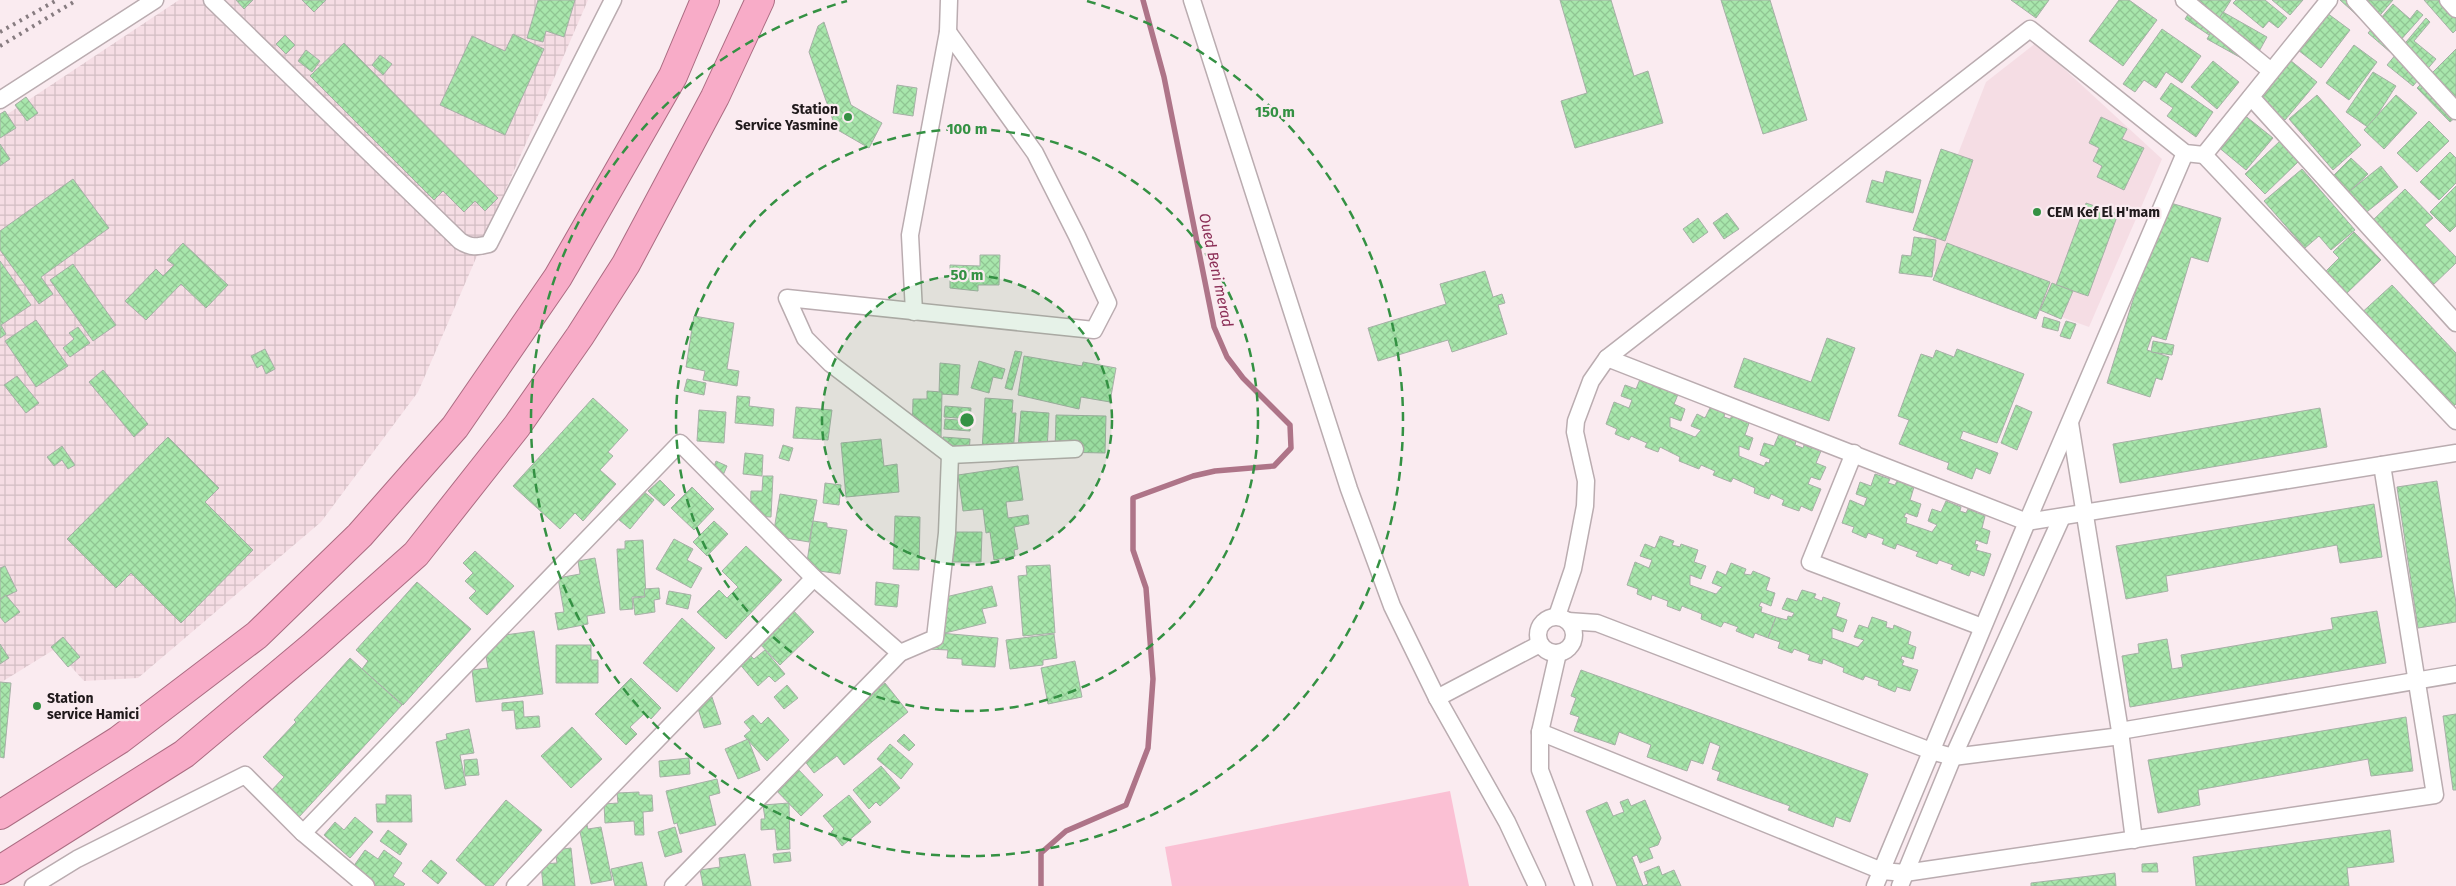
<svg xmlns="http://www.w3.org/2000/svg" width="2456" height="886" font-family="'Fira Sans',sans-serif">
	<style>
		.built { fill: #f5dde4 }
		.industrial { fill: url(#industrial-grid) }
		.green { fill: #fbc0d4 }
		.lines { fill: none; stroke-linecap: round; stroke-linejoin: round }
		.stream { stroke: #ae7488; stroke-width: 5.5 }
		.building { fill: url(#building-cross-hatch); stroke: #a6b0a6 }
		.minor-casing { stroke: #baacb0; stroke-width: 19 }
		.trunk-casing { stroke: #ab6c82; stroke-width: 30 }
		.minor { stroke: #fff; stroke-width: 16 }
		.trunk { stroke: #f8acc8; stroke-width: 28 }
		.rail { stroke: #877c80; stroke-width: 4; stroke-dasharray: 2.5 5; stroke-linecap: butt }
		.ring { fill: none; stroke: #349143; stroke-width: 2.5; stroke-dasharray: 9 6 }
		.poi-dot { fill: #349143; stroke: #faebf0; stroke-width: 2 }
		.labels { text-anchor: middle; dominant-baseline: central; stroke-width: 4.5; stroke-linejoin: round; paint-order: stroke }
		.poi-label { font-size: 14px; font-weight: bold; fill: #1f191b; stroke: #faebf0; text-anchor: start }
		.water-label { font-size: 15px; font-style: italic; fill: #8b2e56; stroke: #faebf0 }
		.centre { fill: #349143; stroke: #faebf0; stroke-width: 2.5 }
		.ring-label { font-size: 15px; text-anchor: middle; font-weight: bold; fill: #349143; stroke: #faebf0; stroke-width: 4.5; stroke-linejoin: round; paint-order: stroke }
	</style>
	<defs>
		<pattern id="industrial-grid" width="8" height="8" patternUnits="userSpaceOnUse" patternTransform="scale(1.25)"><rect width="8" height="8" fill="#f5dde4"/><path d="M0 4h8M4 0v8" fill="none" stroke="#d2bdc3"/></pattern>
		<pattern id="building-cross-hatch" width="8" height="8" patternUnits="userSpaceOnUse" patternTransform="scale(1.25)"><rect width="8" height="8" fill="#a8e6ac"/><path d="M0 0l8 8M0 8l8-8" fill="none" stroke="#90c593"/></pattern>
	</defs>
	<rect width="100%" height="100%" fill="#faebf0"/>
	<polygon class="built" points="2036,43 2162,159 2089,327 1915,264 1986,82"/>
	<polygon class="industrial" points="179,0 588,0 418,392 321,522 138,678 84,681 55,649 0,683 0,119"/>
	<polygon class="green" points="1450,791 1469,886 1172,886 1165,847"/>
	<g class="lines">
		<polyline class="stream" points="1041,886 1041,853 1066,831 1126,805 1148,748 1153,679 1146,588 1133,550 1133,498 1193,476 1215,471 1274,466 1291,448 1290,425 1243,378 1227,357 1214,327 1164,77 1143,0"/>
	</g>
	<g class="building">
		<polygon points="236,0 253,0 244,9"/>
		<polygon points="302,0 326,0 314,12"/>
		<polygon points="538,0 575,0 564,37 546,31 543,42 527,38"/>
		<polygon points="1560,0 1611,0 1634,76 1648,71 1663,123 1575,148 1561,101 1587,93"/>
		<polygon points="1721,0 1770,0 1807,120 1763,134"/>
		<polygon points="2011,0 2049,0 2036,18"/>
		<polygon points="2119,0 2129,0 2157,20 2123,66 2089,41"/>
		<polygon points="2197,0 2231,0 2209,35 2185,19"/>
		<polygon points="2236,0 2265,0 2287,18 2278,28 2269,21 2263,28 2233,3"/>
		<polygon points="2272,0 2303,0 2290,15"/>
		<polygon points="2340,0 2393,0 2370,27"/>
		<polygon points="2424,0 2456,0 2456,30 2453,33"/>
		<polygon points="2393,4 2410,19 2417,10 2423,15 2390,52 2368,33"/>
		<polygon points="2223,12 2267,37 2252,64 2207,39"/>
		<polygon points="2327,13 2350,30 2321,68 2298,50"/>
		<polygon points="2426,18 2430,22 2414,41 2436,59 2413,86 2387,65"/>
		<polygon points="824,22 851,105 882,123 869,148 836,129 809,52 818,26"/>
		<polygon points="2162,29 2201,56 2182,83 2166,72 2156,88 2144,80 2135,92 2123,84"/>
		<polygon points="513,34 544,49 505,135 440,105 472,36 505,51"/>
		<polygon points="285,35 295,45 286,54 276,44"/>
		<polygon points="344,43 498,198 485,211 475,201 464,212 443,191 434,200 310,76"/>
		<polygon points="2354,45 2377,62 2349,100 2326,83"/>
		<polygon points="2456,49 2456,117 2450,122 2417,88"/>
		<polygon points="306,50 320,61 312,72 298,61"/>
		<polygon points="380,55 392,64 383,75 372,65"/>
		<polygon points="2290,60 2317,82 2285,120 2259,99"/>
		<polygon points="2213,61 2239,82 2217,109 2191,87"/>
		<polygon points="2373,72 2396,86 2369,128 2346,112"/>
		<polygon points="2171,83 2213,112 2196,137 2167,116 2173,108 2160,99"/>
		<polygon points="897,85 917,88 913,116 893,113"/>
		<polygon points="2317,95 2361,145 2333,170 2289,119"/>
		<polygon points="2396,95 2417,113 2384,149 2364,130"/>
		<polygon points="26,97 38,113 27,121 15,105"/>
		<polygon points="5,111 16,128 0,138 0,114"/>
		<polygon points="2243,114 2273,138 2246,170 2217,146"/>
		<polygon points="2101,117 2127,129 2122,139 2144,148 2124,190 2097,177 2102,166 2093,161 2099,148 2089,143"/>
		<polygon points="2429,121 2449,141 2417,172 2397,153"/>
		<polygon points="2280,141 2299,161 2265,194 2245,174"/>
		<polygon points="0,144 10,159 0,166"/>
		<polygon points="1941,149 1973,160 1945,241 1913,230"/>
		<polygon points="2450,152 2456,158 2456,183 2439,200 2420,182"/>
		<polygon points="2351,158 2368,174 2348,193 2332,177"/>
		<polygon points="2381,166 2398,187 2363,215 2346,194"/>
		<polygon points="2302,169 2355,230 2331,250 2319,236 2305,248 2264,201"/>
		<polygon points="1886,171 1921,180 1913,213 1866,202 1872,180 1883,183"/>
		<polygon points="73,179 109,228 41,277 53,294 39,304 0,250 0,231"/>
		<polygon points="2456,186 2456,226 2450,232 2430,212"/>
		<polygon points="2405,189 2433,218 2425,225 2456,257 2456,263 2430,288 2369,224"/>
		<polygon points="2164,201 2221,218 2208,262 2191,257 2166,340 2152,336 2147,350 2169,357 2162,380 2156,378 2150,397 2107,383"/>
		<polygon points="2086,203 2118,214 2088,296 2056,285"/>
		<polygon points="1727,213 1739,229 1724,239 1713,223"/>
		<polygon points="1698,218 1708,232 1693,243 1683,229"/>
		<polygon points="2354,232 2381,260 2345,295 2324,273 2339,258 2333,252"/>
		<polygon points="1914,237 1936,240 1932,277 1899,273 1902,255 1911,256"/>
		<polygon points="183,243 228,285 206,308 181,284 146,320 125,301 156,269 163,276 174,265 167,260"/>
		<polygon points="1947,243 2050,282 2036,319 1933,280"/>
		<polygon points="980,255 1000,255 999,285 978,285 978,291 950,288 950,265 980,266"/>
		<polygon points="0,261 31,305 1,325 6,334 0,338"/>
		<polygon points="73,264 116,325 93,341 50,280"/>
		<polygon points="1485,271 1493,297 1502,294 1505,303 1498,305 1507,334 1452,352 1448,340 1378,361 1368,328 1446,304 1440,284"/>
		<polygon points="2052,283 2073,291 2061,319 2040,310"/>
		<polygon points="2392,285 2456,353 2456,404 2451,409 2357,317"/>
		<polygon points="694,316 734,323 727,369 739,371 737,386 703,380 705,371 686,367"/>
		<polygon points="2044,317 2060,322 2058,331 2042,327"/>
		<polygon points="36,320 68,366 36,387 5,341"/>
		<polygon points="2066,321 2076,324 2070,339 2060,336"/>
		<polygon points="78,327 90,343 70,357 63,348 74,339 69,333"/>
		<polygon points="1827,338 1855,348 1829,421 1734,387 1744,358 1811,382"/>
		<polygon points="2153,341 2174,345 2172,355 2151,352"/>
		<polygon points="265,349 275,369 266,374 262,365 257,368 251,356"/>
		<polygon points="1957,349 2024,374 1997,443 1963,431 1960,439 1998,453 1990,474 1976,468 1972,479 1947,469 1949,463 1899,444 1909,420 1898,416 1921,354 1933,358 1936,350 1954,357"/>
		<polygon points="1015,351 1022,352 1012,390 1005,388"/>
		<polygon points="1024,356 1082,366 1083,362 1116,368 1110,402 1081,397 1079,409 1018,395"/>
		<polygon points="979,361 1005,369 1002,379 993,377 989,393 971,388"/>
		<polygon points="940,363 960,365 958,395 939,394"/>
		<polygon points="103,370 148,424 134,437 89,382"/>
		<polygon points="17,376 39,403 26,413 4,385"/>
		<polygon points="1641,377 1655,383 1653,386 1661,389 1662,385 1679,392 1674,404 1685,409 1681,421 1670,417 1670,427 1695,437 1701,430 1691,426 1697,414 1705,418 1711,406 1725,413 1724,417 1730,419 1732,416 1749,423 1745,435 1753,438 1749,450 1739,446 1739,456 1764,466 1766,462 1769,463 1770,459 1760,455 1764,443 1774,446 1779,434 1796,441 1795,445 1803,448 1804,445 1821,451 1816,463 1826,467 1820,480 1811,477 1808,484 1821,489 1812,511 1801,506 1799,511 1782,505 1784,500 1771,494 1769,499 1754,493 1755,488 1733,478 1731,482 1713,475 1715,471 1701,465 1699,469 1679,461 1680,457 1660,447 1658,452 1645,447 1647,443 1631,436 1629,440 1615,434 1617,429 1606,424 1614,402 1629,408 1632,400 1621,396 1625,385 1636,389"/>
		<polygon points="687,379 706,383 704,395 684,391"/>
		<polygon points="927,391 942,392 941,437 912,436 913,399 927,399"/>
		<polygon points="737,396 750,397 749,406 774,409 773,426 735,423"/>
		<polygon points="593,398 628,430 608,452 613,456 600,470 616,484 583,521 575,513 560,529 513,486"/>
		<polygon points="985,398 1013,400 1012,413 1016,413 1013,454 982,451"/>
		<polygon points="2016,405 2032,412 2017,450 2001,443"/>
		<polygon points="945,406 971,408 970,419 944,417"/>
		<polygon points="796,407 832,410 828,440 793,438"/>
		<polygon points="2320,408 2327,447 2120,483 2113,444"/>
		<polygon points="699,410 726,412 724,443 697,441"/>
		<polygon points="1021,411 1049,413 1047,450 1018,448"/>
		<polygon points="1056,415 1106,416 1105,453 1055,452"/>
		<polygon points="945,419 971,421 970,431 944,429"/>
		<polygon points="168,437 219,488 205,502 253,550 181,623 131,573 116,588 67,539"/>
		<polygon points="943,437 970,439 969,454 942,452"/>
		<polygon points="881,439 884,466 897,464 899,492 846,497 841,443"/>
		<polygon points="783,445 793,448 789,461 779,458"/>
		<polygon points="62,446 75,465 68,469 62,460 54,466 47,457"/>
		<polygon points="745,453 763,455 762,476 743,474"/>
		<polygon points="716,461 727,466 721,480 711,475"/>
		<polygon points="1018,466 1023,500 1006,502 1008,518 1028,515 1029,524 1014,527 1018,549 1014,550 1015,556 994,560 990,532 986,533 983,509 963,511 958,475"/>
		<polygon points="1875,474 1890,479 1888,483 1895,485 1897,481 1914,487 1910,500 1921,504 1917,517 1906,513 1904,517 1907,518 1906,523 1932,532 1937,525 1928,521 1932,509 1941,512 1946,501 1961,507 1960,511 1966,513 1968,509 1985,516 1982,528 1990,531 1987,544 1976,540 1975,544 1978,545 1976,550 1991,554 1984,576 1971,571 1969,576 1951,569 1953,565 1939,560 1937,564 1916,556 1918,552 1897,544 1895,549 1882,544 1884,539 1868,533 1866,538 1852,532 1854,527 1842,523 1850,500 1864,506 1867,498 1856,494 1860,482 1871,486"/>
		<polygon points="763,476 773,476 771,517 750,516 751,491 762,491"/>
		<polygon points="660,480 675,495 664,506 648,491"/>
		<polygon points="2437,481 2456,603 2456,622 2418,628 2397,487"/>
		<polygon points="825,483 841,485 839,505 823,503"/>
		<polygon points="692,487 714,509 694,530 671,508"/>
		<polygon points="642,490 654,500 630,529 618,519"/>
		<polygon points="780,494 817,500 809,542 773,536"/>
		<polygon points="2374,504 2382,557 2340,563 2337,545 2166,576 2168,591 2126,599 2116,546"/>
		<polygon points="895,516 920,517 919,570 893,569"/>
		<polygon points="714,521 728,534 707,556 693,542"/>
		<polygon points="813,521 827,523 827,527 847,530 840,574 806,569"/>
		<polygon points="945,532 982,532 981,562 945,562"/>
		<polygon points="1660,536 1674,541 1672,545 1680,547 1681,544 1698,550 1694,562 1706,566 1701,579 1690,575 1690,585 1716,594 1722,587 1712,583 1717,571 1726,575 1731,563 1746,569 1744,574 1751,575 1753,571 1770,578 1766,590 1775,593 1771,606 1761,602 1759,606 1762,607 1761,612 1776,617 1768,638 1755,633 1753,638 1736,631 1738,627 1724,622 1721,627 1701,619 1702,614 1682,606 1680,611 1667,606 1668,601 1652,595 1651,600 1637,594 1638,589 1627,585 1635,562 1649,568 1652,560 1640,556 1645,544 1655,548"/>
		<polygon points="674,539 693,549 687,560 702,568 691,588 656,569"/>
		<polygon points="643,540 646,596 632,597 633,609 620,610 617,549 625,549 625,541"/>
		<polygon points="746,546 782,580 726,639 697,612 719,590 727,598 738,587 722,571"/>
		<polygon points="475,551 514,586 487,615 469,598 476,591 465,581 473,573 463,563"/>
		<polygon points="595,558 605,613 587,616 588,624 558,630 555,613 564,612 558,578 580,574 578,561"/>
		<polygon points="1050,565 1055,633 1023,636 1018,576 1027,575 1026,566"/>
		<polygon points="5,566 17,591 0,599 0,568"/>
		<polygon points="417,582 471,629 403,705 362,669 368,661 356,650"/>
		<polygon points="876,582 899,585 897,607 875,605"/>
		<polygon points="992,586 997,606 982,609 986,623 945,633 937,599"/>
		<polygon points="659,588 660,599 654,600 655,612 635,615 633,598 645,597 644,589"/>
		<polygon points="1802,590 1816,594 1814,598 1822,601 1823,597 1840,603 1836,616 1847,620 1843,632 1832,628 1832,638 1858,647 1864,640 1854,637 1859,625 1868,628 1872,617 1887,622 1886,627 1893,629 1894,625 1911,632 1908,644 1916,647 1913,659 1902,656 1901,659 1904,661 1902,665 1918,670 1910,691 1897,687 1895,692 1878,685 1879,681 1865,676 1863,680 1843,672 1844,668 1823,659 1822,664 1808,660 1810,655 1794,649 1792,653 1778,648 1780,642 1768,638 1776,617 1787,620 1788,616 1792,617 1794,613 1782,609 1787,598 1797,601"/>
		<polygon points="669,591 691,595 688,609 666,604"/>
		<polygon points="6,595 20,612 5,623 0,617 0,600"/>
		<polygon points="789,606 814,632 780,665 755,639"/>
		<polygon points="2377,611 2386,663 2130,707 2122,656 2139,653 2138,644 2167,639 2172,669 2183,667 2181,655 2333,629 2331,618"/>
		<polygon points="682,618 715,648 677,692 643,663"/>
		<polygon points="534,631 543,694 476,702 472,670 488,668 483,638"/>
		<polygon points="928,632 998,638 995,667 962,665 962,659 947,658 948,650 927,649"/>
		<polygon points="1054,634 1057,658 1043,660 1043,665 1010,669 1006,640"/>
		<polygon points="63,637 80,657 68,667 51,647"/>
		<polygon points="0,644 9,658 0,664"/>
		<polygon points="556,645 591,645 591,660 598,660 598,683 556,683"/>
		<polygon points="765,650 785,674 775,682 769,676 758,686 738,662 748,653 754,659"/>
		<polygon points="350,658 402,705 299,817 270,792 284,777 263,757 296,722 294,720"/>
		<polygon points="1075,661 1082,697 1048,704 1041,668"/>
		<polygon points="1581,670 1868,774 1850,822 1836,817 1833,827 1788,810 1790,806 1717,780 1720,772 1712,769 1720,746 1710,742 1703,764 1691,760 1687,771 1647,757 1651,745 1619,732 1615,745 1574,731 1579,717 1570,714 1576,698 1571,696"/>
		<polygon points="631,678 661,708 651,719 645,713 630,727 637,734 626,745 595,714"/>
		<polygon points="0,682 11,683 4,758 0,757"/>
		<polygon points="885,683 908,712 844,765 837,756 814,773 797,751"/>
		<polygon points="787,685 798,698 784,709 774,697"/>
		<polygon points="712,697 721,724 704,728 696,702"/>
		<polygon points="523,701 524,717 539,716 540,727 516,729 514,710 502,711 502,703"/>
		<polygon points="2456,714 2456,790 2453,790 2443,716"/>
		<polygon points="753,715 761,724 768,717 789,740 767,761 744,736 751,730 744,722"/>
		<polygon points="2406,717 2413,771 2371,776 2368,759 2198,790 2200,805 2158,813 2148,760"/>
		<polygon points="572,727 602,759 571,788 541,756"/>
		<polygon points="469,729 474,753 460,755 466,785 445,789 436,742 447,739 446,734"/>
		<polygon points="904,734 915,745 909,751 897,741"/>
		<polygon points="748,739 760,770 738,779 725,749"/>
		<polygon points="890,744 913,764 901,779 877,759"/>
		<polygon points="689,758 690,774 660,777 659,761"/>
		<polygon points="477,759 479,775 465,776 464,760"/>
		<polygon points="793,764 823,795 801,816 771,785"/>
		<polygon points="881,766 900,788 880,806 876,802 869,809 853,790"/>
		<polygon points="717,779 720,793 709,796 716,825 680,834 677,823 674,824 666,791"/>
		<polygon points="639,792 639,795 652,795 653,811 643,812 644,835 635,835 634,821 605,823 604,804 618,803 617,793"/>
		<polygon points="386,795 411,795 412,822 377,822 376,804 386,804"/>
		<polygon points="849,795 871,822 842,846 831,832 834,829 823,816"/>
		<polygon points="1628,799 1631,806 1645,800 1661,838 1658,845 1649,848 1653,858 1640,863 1637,855 1632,857 1643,886 1648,884 1644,872 1659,866 1662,875 1674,870 1681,886 1617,886 1586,811 1607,802 1613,816 1624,812 1620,802"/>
		<polygon points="506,800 542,830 493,886 486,886 456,860"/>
		<polygon points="789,803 790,849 777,850 775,829 761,830 761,819 765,819 763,805"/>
		<polygon points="355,817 373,832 350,858 324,835 335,822 344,830"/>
		<polygon points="587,825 588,829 601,827 612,880 591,884 579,827"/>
		<polygon points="675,827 682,852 665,857 658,832"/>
		<polygon points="388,830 407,844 400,855 380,841"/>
		<polygon points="2390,830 2394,862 2347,868 2349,886 2196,886 2193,857"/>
		<polygon points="571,848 575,886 543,886 541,864 557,863 555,850"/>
		<polygon points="365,850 378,859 384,850 402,863 393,876 405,884 403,886 365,886 348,874"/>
		<polygon points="790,852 791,861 774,863 773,854"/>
		<polygon points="745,854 751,886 703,886 700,870 720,867 719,858"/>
		<polygon points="431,860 447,873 438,884 422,871"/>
		<polygon points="642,862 647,886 615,886 611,869"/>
		<polygon points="2157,863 2158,872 2142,872 2142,864"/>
		<polygon points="2115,873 2116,886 2031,886 2031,883"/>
	</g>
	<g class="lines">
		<g class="minor-casing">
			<g id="minor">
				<path d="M212 0 460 241C471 248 477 247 489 244L613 0"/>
				<polyline points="1192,0 1349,489 1392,606 1437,698 1507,822 1537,886"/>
				<polyline points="2184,0 2271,71"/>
				<polyline points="2355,0 2456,111"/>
				<polyline points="2448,0 2456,9"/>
				<polyline points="948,32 1035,153 1077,236 1108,303 1094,330 787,298 805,338 831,364 950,455 1075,449"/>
				<polyline points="2251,97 2456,323"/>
				<polyline points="0,100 155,0"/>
				<polyline points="2204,155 2456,421"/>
				<polyline points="914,312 910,235 948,32 949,0"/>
				<polyline points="1607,358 2027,522 2185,153"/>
				<polyline points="2070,423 2120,731 2134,840"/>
				<polyline points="1854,453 1810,562 1982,627"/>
				<polyline points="1557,616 1573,569 1585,506 1586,481 1575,432 1576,421 1591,381 1607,358 2030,29 2185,153 2204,155 2329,0"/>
				<circle cx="1556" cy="635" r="18"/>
				<polyline points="1568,621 1597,623 1931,751 1953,757 2121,736"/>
				<polyline points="1558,653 1540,732 1540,770 1584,886"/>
				<polyline points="1437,698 1540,644"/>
				<polyline points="2120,731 2456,674"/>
				<polyline points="1540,732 1882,871 1905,873 2435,795 2382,465"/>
				<polyline points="303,833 680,443 814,578 900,653"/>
				<polyline points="33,886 77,859 245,775 303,833 366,886"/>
				<polyline points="515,886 814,578"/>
				<polyline points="673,886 900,653 935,638 947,533 950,455"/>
				<polyline points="1875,886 2027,522 2456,453"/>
				<polyline points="1900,886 1953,757 2062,517"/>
			</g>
		</g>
		<g class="trunk-casing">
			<g id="trunk">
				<polyline points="0,815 119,740 257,635 360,535 455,427 558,277 673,76 705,0"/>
				<polyline points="0,870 184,754 314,645 416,554 517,426 580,336 626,264 715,97 760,0"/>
			</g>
		</g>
		<use href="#minor" class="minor"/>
		<use href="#trunk" class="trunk"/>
		<g class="rail">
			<polyline points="0,32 57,0"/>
			<polyline points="0,46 77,0"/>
		</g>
	</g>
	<circle cx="967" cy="420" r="145" fill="#349143" fill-opacity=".12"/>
	<g class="ring">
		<circle cx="967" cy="420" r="145"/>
		<circle cx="967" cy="420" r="291"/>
		<path d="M1087 1A436 436 0 1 1 847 1"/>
	</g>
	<g class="poi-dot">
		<circle cx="848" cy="117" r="5"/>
		<circle cx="2037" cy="212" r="5"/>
		<circle cx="37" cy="706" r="5"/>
	</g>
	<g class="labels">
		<g class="poi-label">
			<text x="838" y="109" text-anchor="end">Station<tspan x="838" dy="16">Service Yasmine</tspan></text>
			<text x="2047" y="212">CEM Kef El H'mam</text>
			<text x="47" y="698">Station<tspan x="47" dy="16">service Hamici</tspan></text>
		</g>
		<g class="water-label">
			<text transform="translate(1216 270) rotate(78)">Oued Beni merad</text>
		</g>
	</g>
	<circle cx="967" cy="420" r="8" class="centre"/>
	<g class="ring-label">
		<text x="1275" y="117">150 m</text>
		<text x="967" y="134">100 m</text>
		<text x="967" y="280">50 m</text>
	</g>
</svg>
